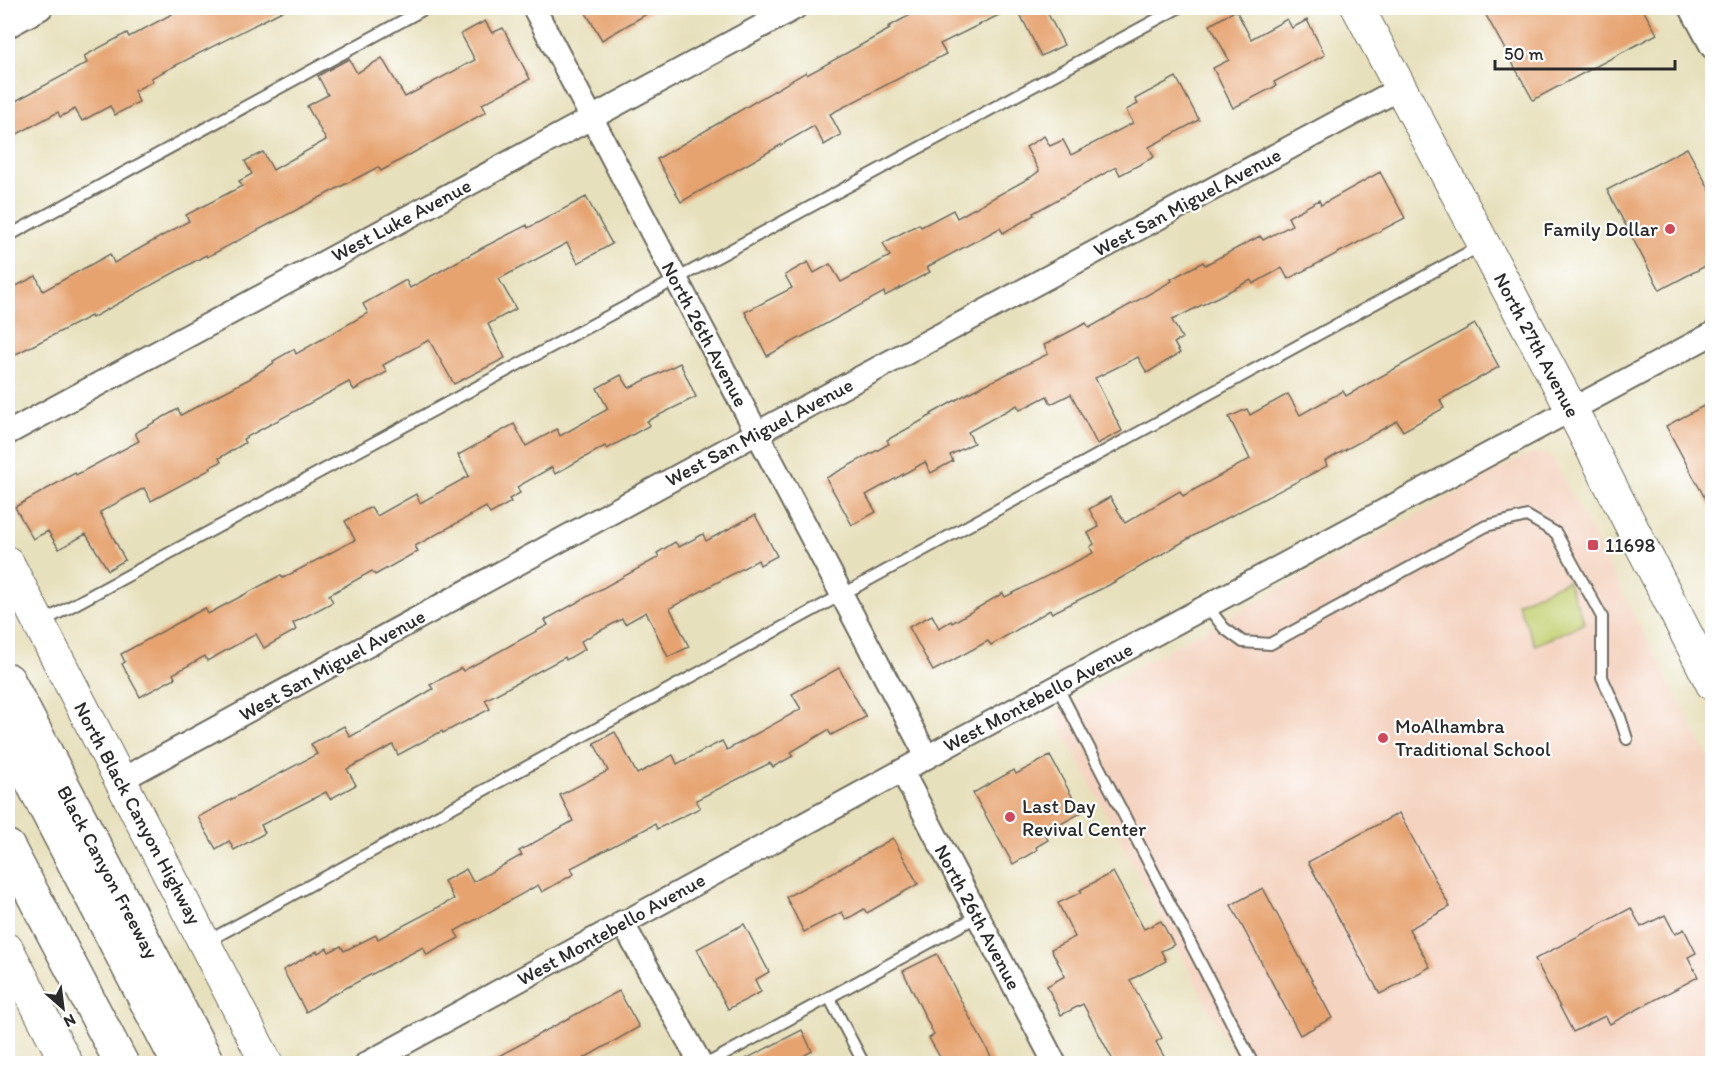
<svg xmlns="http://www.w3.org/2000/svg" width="1720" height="1071" font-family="Itim,sans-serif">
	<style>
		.built { fill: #f4d3c0 }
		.green { fill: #c3d072; stroke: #777e4e; stroke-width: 1.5 }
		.building { fill: #e6a370 }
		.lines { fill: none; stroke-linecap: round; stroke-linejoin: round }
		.lane-casing { stroke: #6d6a5e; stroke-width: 14 }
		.street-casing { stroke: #6d6a5e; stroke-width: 26 }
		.secondary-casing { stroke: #6d6a5e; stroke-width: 34 }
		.highway-casing { stroke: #6d6a5e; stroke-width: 36 }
		.lane { stroke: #fff; stroke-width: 10 }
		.street { stroke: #fff; stroke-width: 22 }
		.secondary { stroke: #fff; stroke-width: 32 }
		.highway { stroke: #fff; stroke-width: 33 }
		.poi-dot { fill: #d1495b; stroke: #fff; stroke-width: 2 }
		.labels { text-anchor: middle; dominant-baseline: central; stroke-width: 4.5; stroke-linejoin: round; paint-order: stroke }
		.street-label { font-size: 20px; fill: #2b2b2b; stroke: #fff }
		.poi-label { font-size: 20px; fill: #2b2b2b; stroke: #fff; text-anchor: start }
	</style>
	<rect width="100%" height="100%" fill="#fff"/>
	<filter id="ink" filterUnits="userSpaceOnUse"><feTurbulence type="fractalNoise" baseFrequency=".0167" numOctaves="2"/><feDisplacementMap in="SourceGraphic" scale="12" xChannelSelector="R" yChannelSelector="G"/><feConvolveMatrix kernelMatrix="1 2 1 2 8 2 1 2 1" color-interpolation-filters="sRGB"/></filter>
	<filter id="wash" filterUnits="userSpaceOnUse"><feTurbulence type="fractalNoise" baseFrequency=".008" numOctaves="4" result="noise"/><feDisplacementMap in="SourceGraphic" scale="24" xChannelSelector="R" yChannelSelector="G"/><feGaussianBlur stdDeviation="1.35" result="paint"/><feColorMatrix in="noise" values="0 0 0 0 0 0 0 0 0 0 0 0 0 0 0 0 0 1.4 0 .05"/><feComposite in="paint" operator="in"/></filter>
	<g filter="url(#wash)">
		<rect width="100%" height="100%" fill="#e7e0bc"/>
		<polygon class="built" points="1536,453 1545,454 1553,459 1712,764 1712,1063 1238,1063 1053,713 1521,458"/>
		<polygon class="green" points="1567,581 1585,623 1535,645 1517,603"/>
		<g id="blocks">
			<g class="building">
				<polygon points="168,8 288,8 151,78 153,81 134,91 139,102 115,115 110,106 82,121 75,109 60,117 58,112 8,139 8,105 87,63 84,56 127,33 129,37 172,14"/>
				<polygon points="583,8 657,8 602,40"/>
				<polygon points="923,8 1013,8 940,44 946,54 830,114 841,135 824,145 814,126 681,202 657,159 806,72 807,75 890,29 888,27"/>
				<polygon points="1017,8 1045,8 1064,45 1041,56"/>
				<polygon points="1482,8 1642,8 1657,34 1533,100"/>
				<polygon points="1236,10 1251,39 1287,19 1292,28 1307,20 1325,55 1274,82 1276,86 1233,108 1213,68 1229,60 1210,25"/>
				<polygon points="485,21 492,33 503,28 530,79 482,104 486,112 381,171 378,167 207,257 206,255 92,318 91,316 8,358 8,290 36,276 43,291 110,254 114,263 189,221 186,215 242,186 239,181 252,174 245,161 263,152 273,170 326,140 307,106 328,95 318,76 330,69 349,59 357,73 382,58 405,97 475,60 461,34"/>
				<polygon points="1176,77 1199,120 1149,147 1154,157 1120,175 1116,167 1033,213 1034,215 1003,233 1000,228 927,267 930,272 885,296 884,292 767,356 745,312 792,288 785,275 808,262 814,273 830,264 841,282 890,256 883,243 919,224 921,227 953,210 957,218 1031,177 1039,171 1026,147 1044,136 1050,146 1063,140 1071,155 1133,123 1126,110 1138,104 1135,99"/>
				<polygon points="1687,148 1713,196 1713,262 1660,290 1607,190"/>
				<polygon points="1380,172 1405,218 1288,279 1282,268 1253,284 1251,280 1172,320 1182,338 1174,343 1180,353 1147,373 1138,357 1095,378 1122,431 1097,444 1071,394 1051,404 1047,396 1020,410 1017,405 968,432 974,443 950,455 953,461 931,473 925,462 866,495 876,512 852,525 826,478 889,444 887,440 932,415 931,414 972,391 1048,354 1044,345 1086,323 1089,328 1172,281 1171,279 1203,262 1205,265 1260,236 1263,240 1292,225 1288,217 1319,200 1321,205"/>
				<polygon points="586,197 612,244 578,263 567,243 499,279 516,309 488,324 505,358 454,384 429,340 383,365 387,372 354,390 349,382 243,439 245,443 219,458 221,462 210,467 211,469 151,501 144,488 100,512 125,560 108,570 86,534 59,549 48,531 33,539 15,507 75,473 76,475 139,441 135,433 178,409 181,415 251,378 251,377 274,363 273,361 294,349 296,354 368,313 363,304 406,280 410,288 482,248 527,225 528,228"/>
				<polygon points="1475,324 1499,367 1440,400 1444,408 1403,431 1397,421 1325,461 1327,466 1200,532 1109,585 1052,613 1050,610 991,645 988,641 933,671 909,627 932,615 939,628 951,621 952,623 1003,593 1005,597 1093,553 1090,547 1094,544 1088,533 1099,527 1089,509 1110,497 1125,523 1180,491 1183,496 1250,459 1229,417 1247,409 1250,415 1288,394 1300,415 1343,391 1346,396"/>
				<polygon points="680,363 696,397 647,421 650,425 607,449 605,446 555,474 552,467 517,487 520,493 509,499 511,502 490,514 486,507 415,546 418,551 375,575 372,571 329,595 333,602 293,623 296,630 264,648 256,634 207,661 205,656 173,674 175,678 140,697 138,693 122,664 125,662 121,654 205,608 208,614 281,575 283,578 355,540 345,521 371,507 377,516 416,494 420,503 469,476 458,455 514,424 526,446 557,429 560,436 608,409 597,388 621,375 629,388"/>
				<polygon points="1713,401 1713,513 1666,426"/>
				<polygon points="755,515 777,556 760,565 758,560 670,608 689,647 668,657 646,612 625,624 622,619 581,641 585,649 566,660 565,657 485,700 490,709 443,733 442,731 398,755 393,745 347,769 356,785 330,799 326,792 261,825 265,833 234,850 229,841 216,849 198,817 317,754 311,744 344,726 350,737 433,689 430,685 461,668 463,671 548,625 545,620 659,557 657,553 675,542 679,547 703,534 706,541"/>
				<polygon points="839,668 866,717 831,735 828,730 791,752 793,756 773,767 770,763 696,800 700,808 657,829 655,824 571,868 574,874 542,892 538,885 455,931 459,938 427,955 423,947 325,999 325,1000 306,1012 283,970 317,951 318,953 327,948 329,952 341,946 344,951 376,935 378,939 454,899 444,881 466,869 473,882 522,855 519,851 573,821 560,795 608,771 594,743 615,732 637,774 673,755 677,764 722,741 727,750 801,709 792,694"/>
				<polygon points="1050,756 1081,813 1044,833 1048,840 1036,847 1037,850 1013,864 973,793 1014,770 1016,774"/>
				<polygon points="1399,813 1450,907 1409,929 1430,967 1380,994 1308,862"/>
				<polygon points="893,838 918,884 867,913 864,909 846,920 842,912 804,932 786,897 841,868"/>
				<polygon points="1113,872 1144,929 1161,921 1174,945 1161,951 1166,961 1130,980 1162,1038 1156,1042 1168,1064 1115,1064 1083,1004 1061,1015 1047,986 1065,976 1051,949 1075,937 1058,903 1082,892 1080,890"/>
				<polygon points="1263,888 1332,1018 1300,1035 1231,905"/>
				<polygon points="1631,908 1641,927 1665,915 1675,934 1684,929 1696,953 1688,957 1698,977 1610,1024 1605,1016 1573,1032 1535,959"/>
				<polygon points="744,924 769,972 755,980 761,992 728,1009 697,949"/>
				<polygon points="937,954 972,1022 995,1064 944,1064 929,1038 934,1035 903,971"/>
				<polygon points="619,991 639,1027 574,1064 484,1064"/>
				<polygon points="802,1030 812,1051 800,1058 803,1064 736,1064"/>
			</g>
		</g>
	</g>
	<g filter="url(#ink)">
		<use href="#blocks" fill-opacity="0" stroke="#6d6a5e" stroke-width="1.5"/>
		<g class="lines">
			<g class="lane-casing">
				<g id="lane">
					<polyline points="8,236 426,8"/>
					<polyline points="1207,606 1224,628 1243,642 1270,644 1486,526 1527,516 1556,533 1602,617 1602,677 1620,717 1627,739"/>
					<polyline points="42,622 1178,8"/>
					<polyline points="1057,686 1253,1064"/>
					<polyline points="206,942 1482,245"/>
					<polyline points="829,997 864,1064"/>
					<polyline points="707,1064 978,916"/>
				</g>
			</g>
			<g class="street-casing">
				<g id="street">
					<polyline points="534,8 927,757"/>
					<polyline points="1691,8 1712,47"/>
					<polyline points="8,26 41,8"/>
					<polyline points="8,433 795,8"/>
					<polyline points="902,771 1055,1064"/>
					<polyline points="119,781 757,433 1401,88"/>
					<polyline points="622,922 701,1064"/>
					<polyline points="366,1064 949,745 1712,334"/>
				</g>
			</g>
			<g class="secondary-casing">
				<g id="secondary">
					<polyline points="1358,8 1572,410 1712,684"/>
					<polyline points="8,563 267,1064"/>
					<polyline points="8,950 67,1064"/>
				</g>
			</g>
			<g class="highway-casing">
				<g id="highway">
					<polyline points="8,680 208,1064"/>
					<polyline points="8,736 179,1064"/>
					<polyline points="8,847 122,1064"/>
				</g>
			</g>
			<use href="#lane" class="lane"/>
			<use href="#street" class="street"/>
			<use href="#secondary" class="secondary"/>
			<use href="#highway" class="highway"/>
		</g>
	</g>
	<g class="poi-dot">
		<circle cx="1670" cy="229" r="6"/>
		<rect x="1587" y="539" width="12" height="12" rx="3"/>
		<circle cx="1383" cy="738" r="6"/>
		<circle cx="1010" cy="817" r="6"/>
	</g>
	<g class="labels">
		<g class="street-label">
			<text transform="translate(1187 202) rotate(-28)">West San Miguel Avenue</text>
			<text transform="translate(401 220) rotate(-28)">West Luke Avenue</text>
			<text transform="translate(705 334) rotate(62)">North 26th Avenue</text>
			<text transform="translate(1537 345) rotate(62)">North 27th Avenue</text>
			<text transform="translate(759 432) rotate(-28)">West San Miguel Avenue</text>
			<text transform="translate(332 665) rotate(-29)">West San Miguel Avenue</text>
			<text transform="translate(1038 697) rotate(-28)">West Montebello Avenue</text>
			<text transform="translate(138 813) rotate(62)">North Black Canyon Highway</text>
			<text transform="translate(108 872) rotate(62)">Black Canyon Freeway</text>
			<text transform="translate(978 917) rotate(62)">North 26th Avenue</text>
			<text transform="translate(611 929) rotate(-29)">West Montebello Avenue</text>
		</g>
		<g class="poi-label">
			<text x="1658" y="229" text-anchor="end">Family Dollar</text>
			<text x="1605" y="545">11698</text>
			<text x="1395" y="726">MoAlhambra<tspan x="1395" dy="23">Traditional School</tspan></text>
			<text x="1022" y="806">Last Day<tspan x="1022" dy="23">Revival Center</tspan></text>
		</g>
	</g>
	<rect width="1720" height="1071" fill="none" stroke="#fff" stroke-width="30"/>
	<g transform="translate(63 1008) rotate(152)" stroke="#ffffff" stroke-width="4.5" paint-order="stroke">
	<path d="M0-4.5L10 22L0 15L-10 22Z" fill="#2b2b2b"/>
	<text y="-9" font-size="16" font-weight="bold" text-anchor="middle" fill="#2b2b2b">N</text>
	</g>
	<path d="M1495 60v9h180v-9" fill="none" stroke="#2b2b2b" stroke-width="3"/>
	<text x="1504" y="60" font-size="18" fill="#2b2b2b" stroke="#ffffff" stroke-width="4.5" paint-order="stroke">50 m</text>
</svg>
